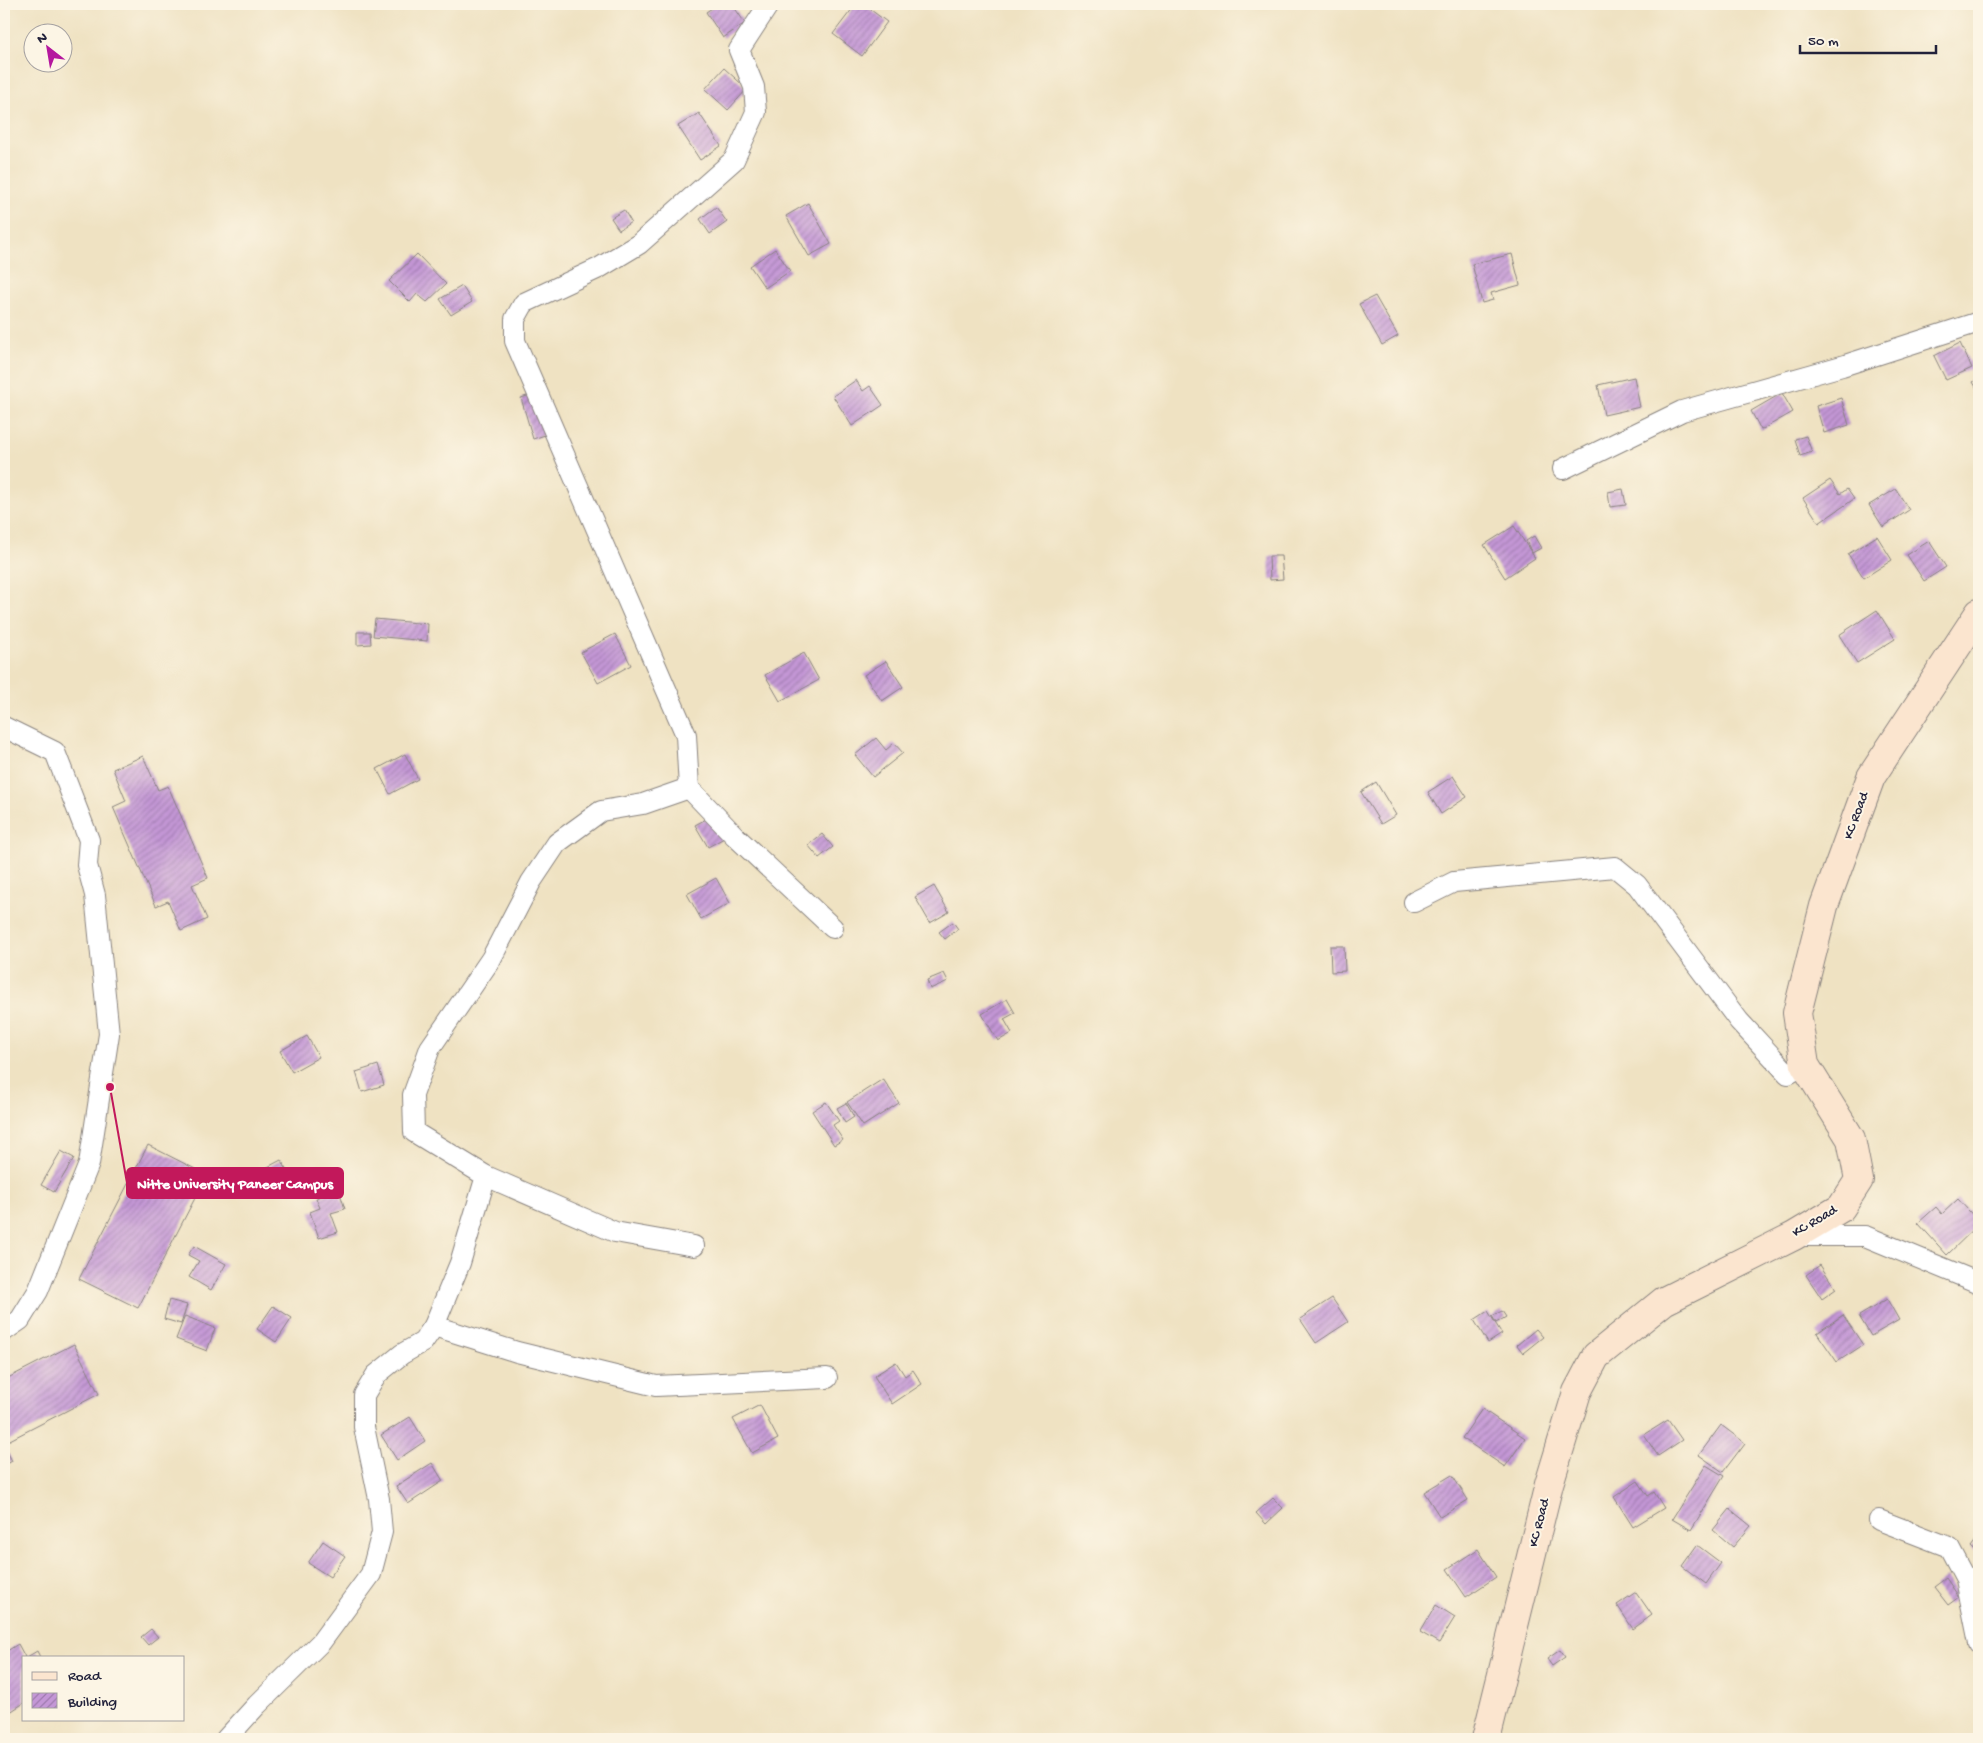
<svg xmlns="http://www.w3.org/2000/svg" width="1983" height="1743" font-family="'Gochi Hand',sans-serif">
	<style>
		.building { fill: url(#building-hatch) }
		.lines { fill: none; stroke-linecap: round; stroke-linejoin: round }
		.minor-casing { stroke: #88827e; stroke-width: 22 }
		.secondary-casing { stroke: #88827e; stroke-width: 30 }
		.minor { stroke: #fff; stroke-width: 20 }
		.secondary { stroke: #fbe5cf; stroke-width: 28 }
		.labels { text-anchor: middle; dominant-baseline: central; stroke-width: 4; stroke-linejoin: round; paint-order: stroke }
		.street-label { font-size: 14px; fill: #22223b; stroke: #fcf5e5 }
		.leader { fill: none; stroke: #c2185b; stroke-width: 2 }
		.callout-dot { fill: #c2185b; stroke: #fcf5e5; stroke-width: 2 }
		.callout { fill: #c2185b; stroke: #c2185b; stroke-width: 2 }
		.callout-label { font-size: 15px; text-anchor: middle; font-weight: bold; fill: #fff }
	</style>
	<defs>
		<pattern id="building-hatch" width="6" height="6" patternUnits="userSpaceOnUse" patternTransform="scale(1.25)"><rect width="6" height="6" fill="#c497d6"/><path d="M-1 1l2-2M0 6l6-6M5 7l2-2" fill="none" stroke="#9f7baf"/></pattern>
	</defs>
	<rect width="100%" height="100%" fill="#fcf5e5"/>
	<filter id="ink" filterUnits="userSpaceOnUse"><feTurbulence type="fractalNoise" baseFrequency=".02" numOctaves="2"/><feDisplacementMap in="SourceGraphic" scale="10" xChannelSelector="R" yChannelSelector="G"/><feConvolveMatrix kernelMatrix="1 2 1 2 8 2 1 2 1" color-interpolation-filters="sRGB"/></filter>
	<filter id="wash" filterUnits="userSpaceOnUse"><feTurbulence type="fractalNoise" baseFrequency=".0096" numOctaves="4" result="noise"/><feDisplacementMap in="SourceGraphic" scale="20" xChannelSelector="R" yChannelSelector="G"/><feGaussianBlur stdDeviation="1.12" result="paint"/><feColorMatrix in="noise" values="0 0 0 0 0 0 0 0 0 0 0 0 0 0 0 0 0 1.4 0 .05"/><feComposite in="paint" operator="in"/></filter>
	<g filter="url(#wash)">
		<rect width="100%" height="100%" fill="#efe2c2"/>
		<g id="blocks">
			<g class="building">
				<polygon points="718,4 732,4 745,23 723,38 706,12"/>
				<polygon points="856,4 863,4 887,22 862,56 833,34"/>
				<polygon points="724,68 747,89 728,110 705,89"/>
				<polygon points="699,113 721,146 700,160 678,126"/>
				<polygon points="808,203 831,244 809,256 786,216"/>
				<polygon points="716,207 727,222 710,234 700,219"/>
				<polygon points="624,210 631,222 619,230 611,218"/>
				<polygon points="775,249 790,271 765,288 750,266"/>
				<polygon points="417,254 446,284 427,302 417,294 410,302 389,281"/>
				<polygon points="1512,254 1520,285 1491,293 1493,300 1482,303 1472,264"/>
				<polygon points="462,286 472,302 451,315 440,299"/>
				<polygon points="1375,296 1398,336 1382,345 1359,304"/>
				<polygon points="1960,343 1972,368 1946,380 1934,356"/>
				<polygon points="1634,377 1640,407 1604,415 1598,385"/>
				<polygon points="1979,378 1979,392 1973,382"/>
				<polygon points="856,380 863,391 870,386 883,405 852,426 833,396"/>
				<polygon points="536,393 548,434 533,439 521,398"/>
				<polygon points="1782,393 1793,412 1761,430 1751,411"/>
				<polygon points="1841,398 1849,425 1824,433 1816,406"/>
				<polygon points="1806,436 1812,452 1800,456 1795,439"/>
				<polygon points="1830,480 1840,494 1847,489 1854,499 1819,523 1803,498"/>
				<polygon points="1623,489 1626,505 1610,507 1608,492"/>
				<polygon points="1896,489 1909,510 1883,527 1869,505"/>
				<polygon points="1514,526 1535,558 1505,578 1484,545"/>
				<polygon points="1534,536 1541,548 1532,553 1526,541"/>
				<polygon points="1877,536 1892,560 1864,578 1848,554"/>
				<polygon points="1929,541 1946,567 1924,581 1907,555"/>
				<polygon points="1269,556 1281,556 1283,579 1270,580"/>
				<polygon points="1877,610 1895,639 1857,663 1839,635"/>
				<polygon points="375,619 428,624 427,641 373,636"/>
				<polygon points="357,632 370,632 371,644 357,645"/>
				<polygon points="615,634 631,665 598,683 581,652"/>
				<polygon points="804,653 819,680 780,701 765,675"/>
				<polygon points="886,661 903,687 882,701 864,675"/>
				<polygon points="876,738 886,750 894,743 903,753 873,777 855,755"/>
				<polygon points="405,754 418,779 390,794 377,769"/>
				<polygon points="143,756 158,790 168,786 208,878 192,885 207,919 181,931 168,901 156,906 113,807 126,801 113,769"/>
				<polygon points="1453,776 1467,797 1441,814 1428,792"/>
				<polygon points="1376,782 1396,815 1381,824 1361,792"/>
				<polygon points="712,816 724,838 708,847 695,825"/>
				<polygon points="822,834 833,847 819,858 808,845"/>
				<polygon points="716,878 730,903 701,919 687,894"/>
				<polygon points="934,886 949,912 930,923 915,897"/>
				<polygon points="953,922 958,929 945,939 939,932"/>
				<polygon points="1330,946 1344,946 1345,971 1331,972"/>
				<polygon points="944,973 948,981 930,989 927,980"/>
				<polygon points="1007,999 1015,1013 1004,1019 1012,1033 998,1041 982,1014"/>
				<polygon points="307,1036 319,1057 292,1072 280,1051"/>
				<polygon points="378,1065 384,1085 362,1092 356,1072"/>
				<polygon points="883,1079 899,1103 863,1126 847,1102"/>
				<polygon points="826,1102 839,1121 833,1125 843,1140 834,1145 812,1111"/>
				<polygon points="846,1103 854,1117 845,1123 837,1108"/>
				<polygon points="148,1145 207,1175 138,1308 79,1279"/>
				<polygon points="61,1151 74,1158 54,1192 41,1185"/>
				<polygon points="281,1160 288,1172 269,1182 262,1170"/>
				<polygon points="339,1190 345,1209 331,1213 338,1232 319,1238 310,1212 320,1208 316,1198"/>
				<polygon points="1958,1199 1979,1222 1979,1224 1947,1255 1918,1223 1936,1207 1942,1214"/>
				<polygon points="194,1246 226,1264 211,1290 189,1277 199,1261 188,1255"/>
				<polygon points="1820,1265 1836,1289 1822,1299 1806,1275"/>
				<polygon points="1332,1298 1348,1322 1316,1343 1300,1319"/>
				<polygon points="1887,1299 1899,1320 1871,1336 1859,1316"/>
				<polygon points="169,1300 187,1305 181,1324 164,1319"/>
				<polygon points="273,1306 292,1318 276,1342 257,1329"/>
				<polygon points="1488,1311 1502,1334 1488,1343 1474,1320"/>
				<polygon points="1502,1311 1506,1317 1496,1323 1492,1316"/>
				<polygon points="1843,1315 1863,1345 1837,1362 1817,1333"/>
				<polygon points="185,1316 215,1328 207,1351 176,1339"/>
				<polygon points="1536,1329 1543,1337 1523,1353 1517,1345"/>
				<polygon points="74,1344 99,1394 4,1443 4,1380"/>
				<polygon points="896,1362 905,1376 913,1370 922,1384 892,1404 874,1376"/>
				<polygon points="760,1405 778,1439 752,1453 733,1419"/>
				<polygon points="1482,1409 1525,1438 1505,1467 1462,1438"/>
				<polygon points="410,1417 425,1441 397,1460 381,1435"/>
				<polygon points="1668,1420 1682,1440 1658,1456 1644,1435"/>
				<polygon points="1721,1425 1745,1443 1723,1472 1699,1455"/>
				<polygon points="4,1445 12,1461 4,1466"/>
				<polygon points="432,1463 443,1481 408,1504 396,1486"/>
				<polygon points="1706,1465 1724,1476 1691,1530 1672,1519"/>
				<polygon points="1452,1475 1468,1500 1440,1517 1424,1492"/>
				<polygon points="1638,1481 1648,1496 1654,1492 1664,1508 1633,1527 1614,1497"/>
				<polygon points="1273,1498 1283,1508 1266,1524 1256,1513"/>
				<polygon points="1730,1509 1751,1526 1733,1547 1713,1530"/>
				<polygon points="1979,1535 1979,1555 1970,1547"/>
				<polygon points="323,1541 345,1556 330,1577 308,1563"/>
				<polygon points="1697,1545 1721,1563 1706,1584 1682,1566"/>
				<polygon points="1478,1549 1496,1577 1466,1597 1447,1569"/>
				<polygon points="1946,1578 1959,1597 1948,1605 1934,1587"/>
				<polygon points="1636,1592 1652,1615 1633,1629 1617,1605"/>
				<polygon points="1436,1605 1455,1617 1439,1643 1420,1632"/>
				<polygon points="151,1629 158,1637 148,1645 141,1637"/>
				<polygon points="18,1644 25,1657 24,1657 24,1703 4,1716 4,1653"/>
				<polygon points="1560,1650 1565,1657 1552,1666 1547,1659"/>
				<polygon points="37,1651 40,1657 27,1657"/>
			</g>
		</g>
	</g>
	<g filter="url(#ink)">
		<use href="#blocks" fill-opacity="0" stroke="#88827e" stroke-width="1"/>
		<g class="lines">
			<g class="minor-casing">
				<g id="minor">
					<polyline points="769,4 739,50 754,87 756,112 734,160 639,244 599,268 524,303 515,319 515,341 686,735 689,788 735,836 833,928"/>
					<polyline points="1563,469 1682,411 1842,366 1979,322"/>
					<polyline points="4,727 55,752 89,840 87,865 95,895 109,1034 89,1164 38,1291 20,1320 4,1331"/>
					<polyline points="1414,902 1454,882 1615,867 1637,885 1739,1021 1788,1074 1805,1065"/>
					<polyline points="486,1176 615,1232 694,1246"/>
					<polyline points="1794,1236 1865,1236 1979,1283"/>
					<polyline points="434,1326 517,1352 656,1386 827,1378"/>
					<polyline points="1879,1520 1949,1547 1966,1579 1979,1643"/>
					<polyline points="226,1739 257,1705 321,1642 371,1574 382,1532 379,1499 364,1427 364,1395 376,1375 402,1354 423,1342 434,1326 460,1263 486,1176 414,1132 413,1095 430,1048 491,959 531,882 557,843 601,811 643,804 689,788"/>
				</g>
			</g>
			<g class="secondary-casing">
				<polyline id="secondary" points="1486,1739 1549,1484 1577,1392 1596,1356 1664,1301 1794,1236 1841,1208 1859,1180 1851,1139 1805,1065 1797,1013 1824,906 1871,777 1979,613"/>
			</g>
			<use href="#minor" class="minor"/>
			<use href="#secondary" class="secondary"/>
		</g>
	</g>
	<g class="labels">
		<g class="street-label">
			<text transform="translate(1857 816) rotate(-70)">KC Road</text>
			<text transform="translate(1815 1222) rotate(-31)">KC Road</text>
			<text transform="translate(1540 1523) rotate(-76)">KC Road</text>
		</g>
	</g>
	<path class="leader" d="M110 1087L127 1183"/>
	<circle class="callout-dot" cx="110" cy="1087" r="5"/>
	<rect class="callout" x="127" y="1168" width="216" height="30" rx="5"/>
	<g class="callout-label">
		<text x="235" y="1188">Nitte University Paneer Campus</text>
	</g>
	<rect width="1983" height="1743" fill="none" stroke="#fcf5e5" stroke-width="20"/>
	<rect x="22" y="1656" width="162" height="65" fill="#fcf5e5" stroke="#a5a1a1"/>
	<rect x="32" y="1672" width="25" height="8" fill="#fbe5cf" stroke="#a5a1a1"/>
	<text x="68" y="1680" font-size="15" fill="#22223b">Road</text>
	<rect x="32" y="1693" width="25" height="15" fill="url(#building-hatch)" stroke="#a5a1a1"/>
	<text x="68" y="1706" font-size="15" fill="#22223b">Building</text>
	<g transform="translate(48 48) rotate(329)"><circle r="24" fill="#fcf5e5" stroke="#a5a1a1"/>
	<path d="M0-4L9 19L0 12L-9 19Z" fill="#b5179e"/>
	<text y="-8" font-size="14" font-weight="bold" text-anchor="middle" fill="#22223b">N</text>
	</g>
	<path d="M1800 45v8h136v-8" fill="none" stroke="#22223b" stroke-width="2.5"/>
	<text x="1808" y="45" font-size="15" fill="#22223b" stroke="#fcf5e5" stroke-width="4" paint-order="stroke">50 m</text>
</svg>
